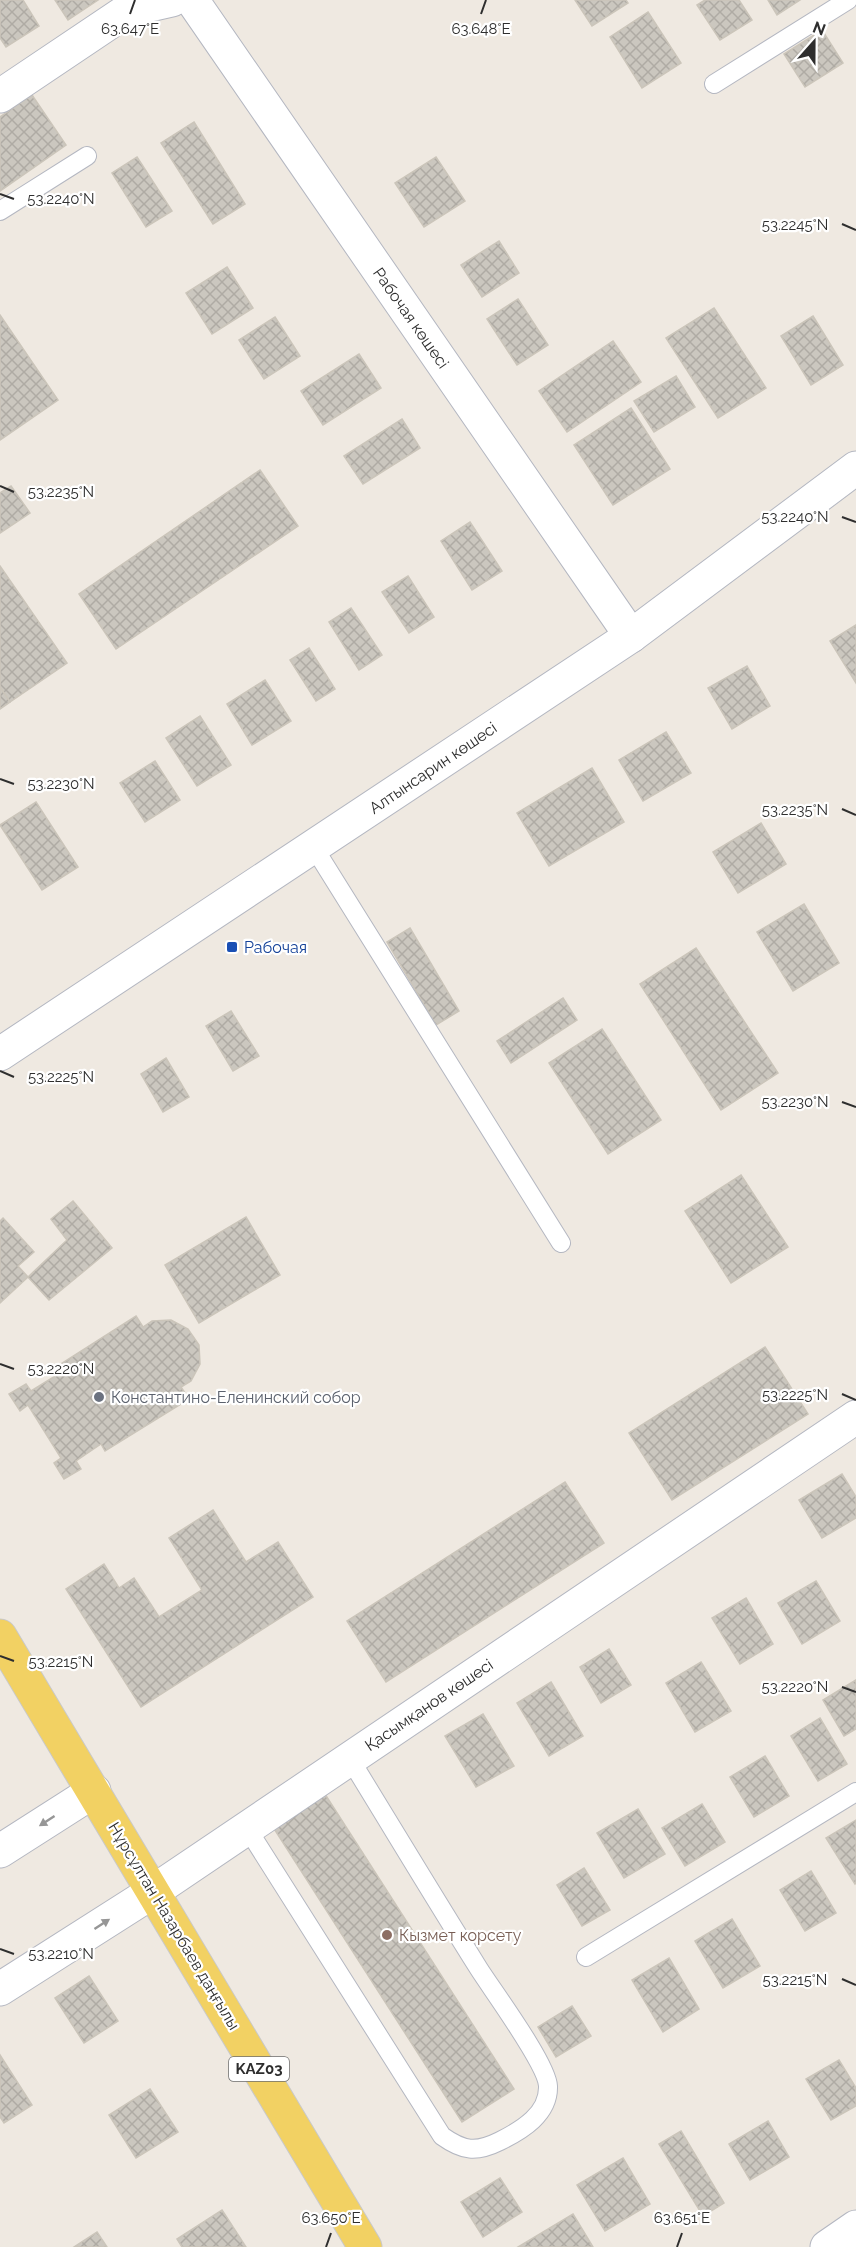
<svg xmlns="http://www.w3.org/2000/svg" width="856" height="2247" font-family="Raleway,sans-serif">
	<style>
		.building { fill: url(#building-cross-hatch); stroke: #cbc5ba; stroke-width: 1.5 }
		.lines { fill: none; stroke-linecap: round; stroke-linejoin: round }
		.lane-casing { stroke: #b4b7c1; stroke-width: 20 }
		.street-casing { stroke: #b4b7c1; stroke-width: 35 }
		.secondary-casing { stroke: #b4b7c1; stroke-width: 35 }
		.primary-casing { stroke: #c9c9c9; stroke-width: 35 }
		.lane { stroke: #fff; stroke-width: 18 }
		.street { stroke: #fff; stroke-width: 33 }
		.secondary { stroke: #fff; stroke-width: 33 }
		.primary { stroke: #f2d163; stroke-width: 33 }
		.oneway { fill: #969696 }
		.ticks { fill: none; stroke: #2e2e2e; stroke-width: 2 }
		.transit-dot { fill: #1a4fb4; stroke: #fff; stroke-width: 2 }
		.worship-dot { fill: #6b7280; stroke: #fff; stroke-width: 2 }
		.education-dot { fill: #8d6e63; stroke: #fff; stroke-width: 2 }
		.labels { text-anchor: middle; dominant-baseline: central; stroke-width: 4.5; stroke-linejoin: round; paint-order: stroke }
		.shield { fill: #fff; stroke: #6d6d6d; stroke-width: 1.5 }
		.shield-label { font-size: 15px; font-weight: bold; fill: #2e2e2e }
		.street-label { font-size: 16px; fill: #2e2e2e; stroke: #fff }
		.transit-label { font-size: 16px; fill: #164399; stroke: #fff; text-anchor: start }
		.worship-label { font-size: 16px; fill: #5b616d; stroke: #fff; text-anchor: start }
		.education-label { font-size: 16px; fill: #785e54; stroke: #fff; text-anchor: start }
		.ticks-label { font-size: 15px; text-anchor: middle; fill: #2e2e2e; stroke: #fff; stroke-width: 4.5; stroke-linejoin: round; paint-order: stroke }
	</style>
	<defs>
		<pattern id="building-cross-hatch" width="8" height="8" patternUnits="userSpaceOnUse" patternTransform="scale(1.5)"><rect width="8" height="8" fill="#cbc7bf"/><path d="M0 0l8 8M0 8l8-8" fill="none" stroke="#afaba4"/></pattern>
	</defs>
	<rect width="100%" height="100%" fill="#efe9e1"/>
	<g class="building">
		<polygon points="0,0 23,0 39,26 6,47 0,38"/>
		<polygon points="55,0 98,0 68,20"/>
		<polygon points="575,0 626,0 628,3 592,26"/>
		<polygon points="705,0 739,0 752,20 720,40 697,5"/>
		<polygon points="768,0 800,0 777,15"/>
		<polygon points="648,12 681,63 642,88 610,37"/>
		<polygon points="822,30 843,63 805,87 784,54"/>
		<polygon points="32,95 66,145 0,191 0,117"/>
		<polygon points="194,122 245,204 213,224 161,143"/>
		<polygon points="137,157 172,211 146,227 112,173"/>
		<polygon points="436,157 465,201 424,227 395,183"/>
		<polygon points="499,241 519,273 482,297 461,265"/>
		<polygon points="227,267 253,308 212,334 186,293"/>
		<polygon points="518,299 548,345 517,365 487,319"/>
		<polygon points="714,308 766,388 718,418 666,338"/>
		<polygon points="0,315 58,400 0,440"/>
		<polygon points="813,316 843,365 811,385 781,336"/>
		<polygon points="275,317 300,356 264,379 239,340"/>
		<polygon points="613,341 641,382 567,432 539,391"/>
		<polygon points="359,354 381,388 323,425 301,391"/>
		<polygon points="676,376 695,407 654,432 634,401"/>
		<polygon points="631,408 670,469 613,505 574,445"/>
		<polygon points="402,419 420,448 363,484 344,456"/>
		<polygon points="260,470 298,526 116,649 79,594"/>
		<polygon points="11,486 30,513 0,533 0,493"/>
		<polygon points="470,522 502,571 472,590 441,541"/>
		<polygon points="0,566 67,663 10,702 0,687"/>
		<polygon points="408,576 434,617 409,633 382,592"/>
		<polygon points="351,608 382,655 359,670 329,622"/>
		<polygon points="856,625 856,683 830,641"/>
		<polygon points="309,648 335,689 316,701 290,660"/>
		<polygon points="747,666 770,706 732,729 708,688"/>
		<polygon points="265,680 291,721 252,745 227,704"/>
		<polygon points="0,687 10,702 0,709"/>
		<polygon points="200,716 231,765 197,786 166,738"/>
		<polygon points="666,732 691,773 643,801 619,760"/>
		<polygon points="155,761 180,800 145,822 120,783"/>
		<polygon points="592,768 624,822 549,866 517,813"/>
		<polygon points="36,802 78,867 42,890 0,825"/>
		<polygon points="761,823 786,864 738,893 713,852"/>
		<polygon points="804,904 839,963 793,991 757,932"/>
		<polygon points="410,928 459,1011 436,1025 387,942"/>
		<polygon points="696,948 778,1073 721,1110 640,984"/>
		<polygon points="563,998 577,1020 511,1063 497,1041"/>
		<polygon points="231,1011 259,1056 233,1071 206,1026"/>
		<polygon points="602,1029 661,1120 608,1154 549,1063"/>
		<polygon points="166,1058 189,1097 163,1112 141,1074"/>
		<polygon points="741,1175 788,1247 731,1283 685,1211"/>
		<polygon points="73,1201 112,1248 49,1300 28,1277 67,1240 51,1219"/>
		<polygon points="246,1217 280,1275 199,1323 165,1265"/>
		<polygon points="3,1218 34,1252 18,1266 28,1277 0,1303 0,1221"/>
		<polygon points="136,1316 143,1327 152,1321 171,1320 188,1329 199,1345 200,1364 191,1381 181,1387 189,1399 105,1451 101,1444 76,1461 81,1469 64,1479 54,1463 61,1458 28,1405 20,1411 9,1394 26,1384 31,1391 57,1375 53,1369"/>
		<polygon points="765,1347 808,1414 672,1500 629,1433"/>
		<polygon points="842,1474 856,1497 856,1518 822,1538 799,1500"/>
		<polygon points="565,1482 604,1543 386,1682 347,1621"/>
		<polygon points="213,1510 246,1562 278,1542 313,1597 141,1707 66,1589 104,1564 119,1588 134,1578 159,1617 202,1590 169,1538"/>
		<polygon points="816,1581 840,1621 802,1644 778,1603"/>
		<polygon points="746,1598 773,1644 740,1664 712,1618"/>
		<polygon points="609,1649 631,1685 601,1703 580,1667"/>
		<polygon points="701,1662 731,1711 695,1732 666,1683"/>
		<polygon points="856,1680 856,1729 844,1736 823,1700"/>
		<polygon points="551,1682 583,1736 549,1756 517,1703"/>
		<polygon points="483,1714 514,1766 476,1787 445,1736"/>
		<polygon points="820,1718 847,1764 818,1781 791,1736"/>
		<polygon points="765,1756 789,1796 754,1817 730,1777"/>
		<polygon points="323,1791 514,2089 462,2122 271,1824"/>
		<polygon points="702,1804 725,1842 685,1866 662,1828"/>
		<polygon points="638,1809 665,1854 624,1878 597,1833"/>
		<polygon points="856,1820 856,1883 855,1884 826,1838"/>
		<polygon points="584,1868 610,1910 582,1926 557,1885"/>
		<polygon points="811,1871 836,1913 805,1931 780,1890"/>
		<polygon points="732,1919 760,1966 723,1988 695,1941"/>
		<polygon points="669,1958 699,2009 663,2032 632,1980"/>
		<polygon points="89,1976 118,2021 84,2043 55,1998"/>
		<polygon points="572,2006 591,2036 556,2057 538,2027"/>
		<polygon points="0,2055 32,2105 4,2123 0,2117"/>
		<polygon points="839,2060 856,2088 856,2106 831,2120 806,2079"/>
		<polygon points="150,2089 178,2132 136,2158 109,2115"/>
		<polygon points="768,2121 789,2157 750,2180 729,2144"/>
		<polygon points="681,2131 724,2203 703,2216 659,2144"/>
		<polygon points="623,2158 650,2204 605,2231 577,2185"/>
		<polygon points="500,2178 522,2212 483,2237 461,2202"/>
		<polygon points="222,2210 246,2247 182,2247 177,2239"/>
		<polygon points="573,2214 593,2247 518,2247"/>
		<polygon points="97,2232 107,2247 74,2247"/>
	</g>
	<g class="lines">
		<g class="lane-casing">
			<g id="lane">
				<polyline points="714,84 848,0"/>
				<polyline points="0,211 87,156"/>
				<polyline points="313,846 561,1243"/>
				<path d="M247 1828 442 2136C463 2151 476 2153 500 2141 522 2130 549 2114 548 2086 547 2064 493 1991 479 1969 435 1899 393 1829 350 1759"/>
				<polyline points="586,1957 856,1792"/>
			</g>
		</g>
		<g class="street-casing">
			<g id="street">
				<polyline points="192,0 631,636"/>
				<polyline points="0,96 128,10 172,0"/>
				<polyline points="0,1851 94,1791"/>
				<polyline points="0,1989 154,1891 856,1417"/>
			</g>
		</g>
		<g class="secondary-casing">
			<g id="secondary">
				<polyline points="0,1054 631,636 856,468"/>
				<polyline points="827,2247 856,2227"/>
			</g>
		</g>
		<g class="primary-casing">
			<polyline id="primary" points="0,1636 365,2247"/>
		</g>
		<use href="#lane" class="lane"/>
		<use href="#street" class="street"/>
		<use href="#secondary" class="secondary"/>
		<use href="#primary" class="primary"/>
	</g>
	<defs><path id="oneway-solid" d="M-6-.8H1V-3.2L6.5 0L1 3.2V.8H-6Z" transform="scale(1.5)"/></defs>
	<g class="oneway">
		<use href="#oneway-solid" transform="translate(47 1821) rotate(147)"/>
		<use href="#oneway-solid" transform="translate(102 1924) rotate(-33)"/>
	</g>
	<path class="ticks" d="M130 14 135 0M481 14 486 0M0 194 14 199M842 224 856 230M0 486 14 492M842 517 856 522M0 779 14 784M842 809 856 815M0 1071 14 1077M842 1102 856 1107M0 1364 14 1369M842 1394 856 1400M0 1656 14 1661M842 1687 856 1692M0 1949 14 1954M842 1979 856 1985M326 2247 331 2233M677 2247 682 2233"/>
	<rect class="transit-dot" x="226" y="941" width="12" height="12" rx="3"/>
	<circle class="worship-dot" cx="99" cy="1397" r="6"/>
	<circle class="education-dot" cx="387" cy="1935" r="6"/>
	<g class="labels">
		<rect class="shield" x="229" y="2057" width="60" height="24" rx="4.5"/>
		<g class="shield-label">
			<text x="259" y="2069">KАZ03</text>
		</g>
		<g class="street-label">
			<text transform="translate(411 318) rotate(55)">Рабочая көшесі</text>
			<text transform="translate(433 768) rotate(-34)">Алтынсарин көшесі</text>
			<text transform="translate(429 1705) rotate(-34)">Қасымқанов көшесі</text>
			<text transform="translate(174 1926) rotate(59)">Нұрсұлтан Назарбаев даңғылы</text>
		</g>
		<g class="transit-label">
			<text x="244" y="947">Рабочая</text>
		</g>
		<g class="worship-label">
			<text x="111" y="1397">Константино-Еленинский собор</text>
		</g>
		<g class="education-label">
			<text x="399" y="1935">Кызмет корсету</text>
		</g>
	</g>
	<g class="ticks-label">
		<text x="130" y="34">63.647°E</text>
		<text x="481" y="34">63.648°E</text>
		<text x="61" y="204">53.2240°N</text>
		<text x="795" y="230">53.2245°N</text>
		<text x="61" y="497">53.2235°N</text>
		<text x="795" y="522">53.2240°N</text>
		<text x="61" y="789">53.2230°N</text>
		<text x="795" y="815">53.2235°N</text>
		<text x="61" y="1082">53.2225°N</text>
		<text x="795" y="1107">53.2230°N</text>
		<text x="61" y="1374">53.2220°N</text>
		<text x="795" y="1400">53.2225°N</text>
		<text x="61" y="1667">53.2215°N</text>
		<text x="795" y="1692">53.2220°N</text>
		<text x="61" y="1959">53.2210°N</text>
		<text x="795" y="1985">53.2215°N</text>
		<text x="331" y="2223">63.650°E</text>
		<text x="682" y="2223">63.651°E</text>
	</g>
	<g transform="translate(814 42) rotate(21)" stroke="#ffffff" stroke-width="4.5" paint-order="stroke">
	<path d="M0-4.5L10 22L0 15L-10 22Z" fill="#2e2e2e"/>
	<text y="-9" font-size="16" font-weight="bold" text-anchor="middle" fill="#2e2e2e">N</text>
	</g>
</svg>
